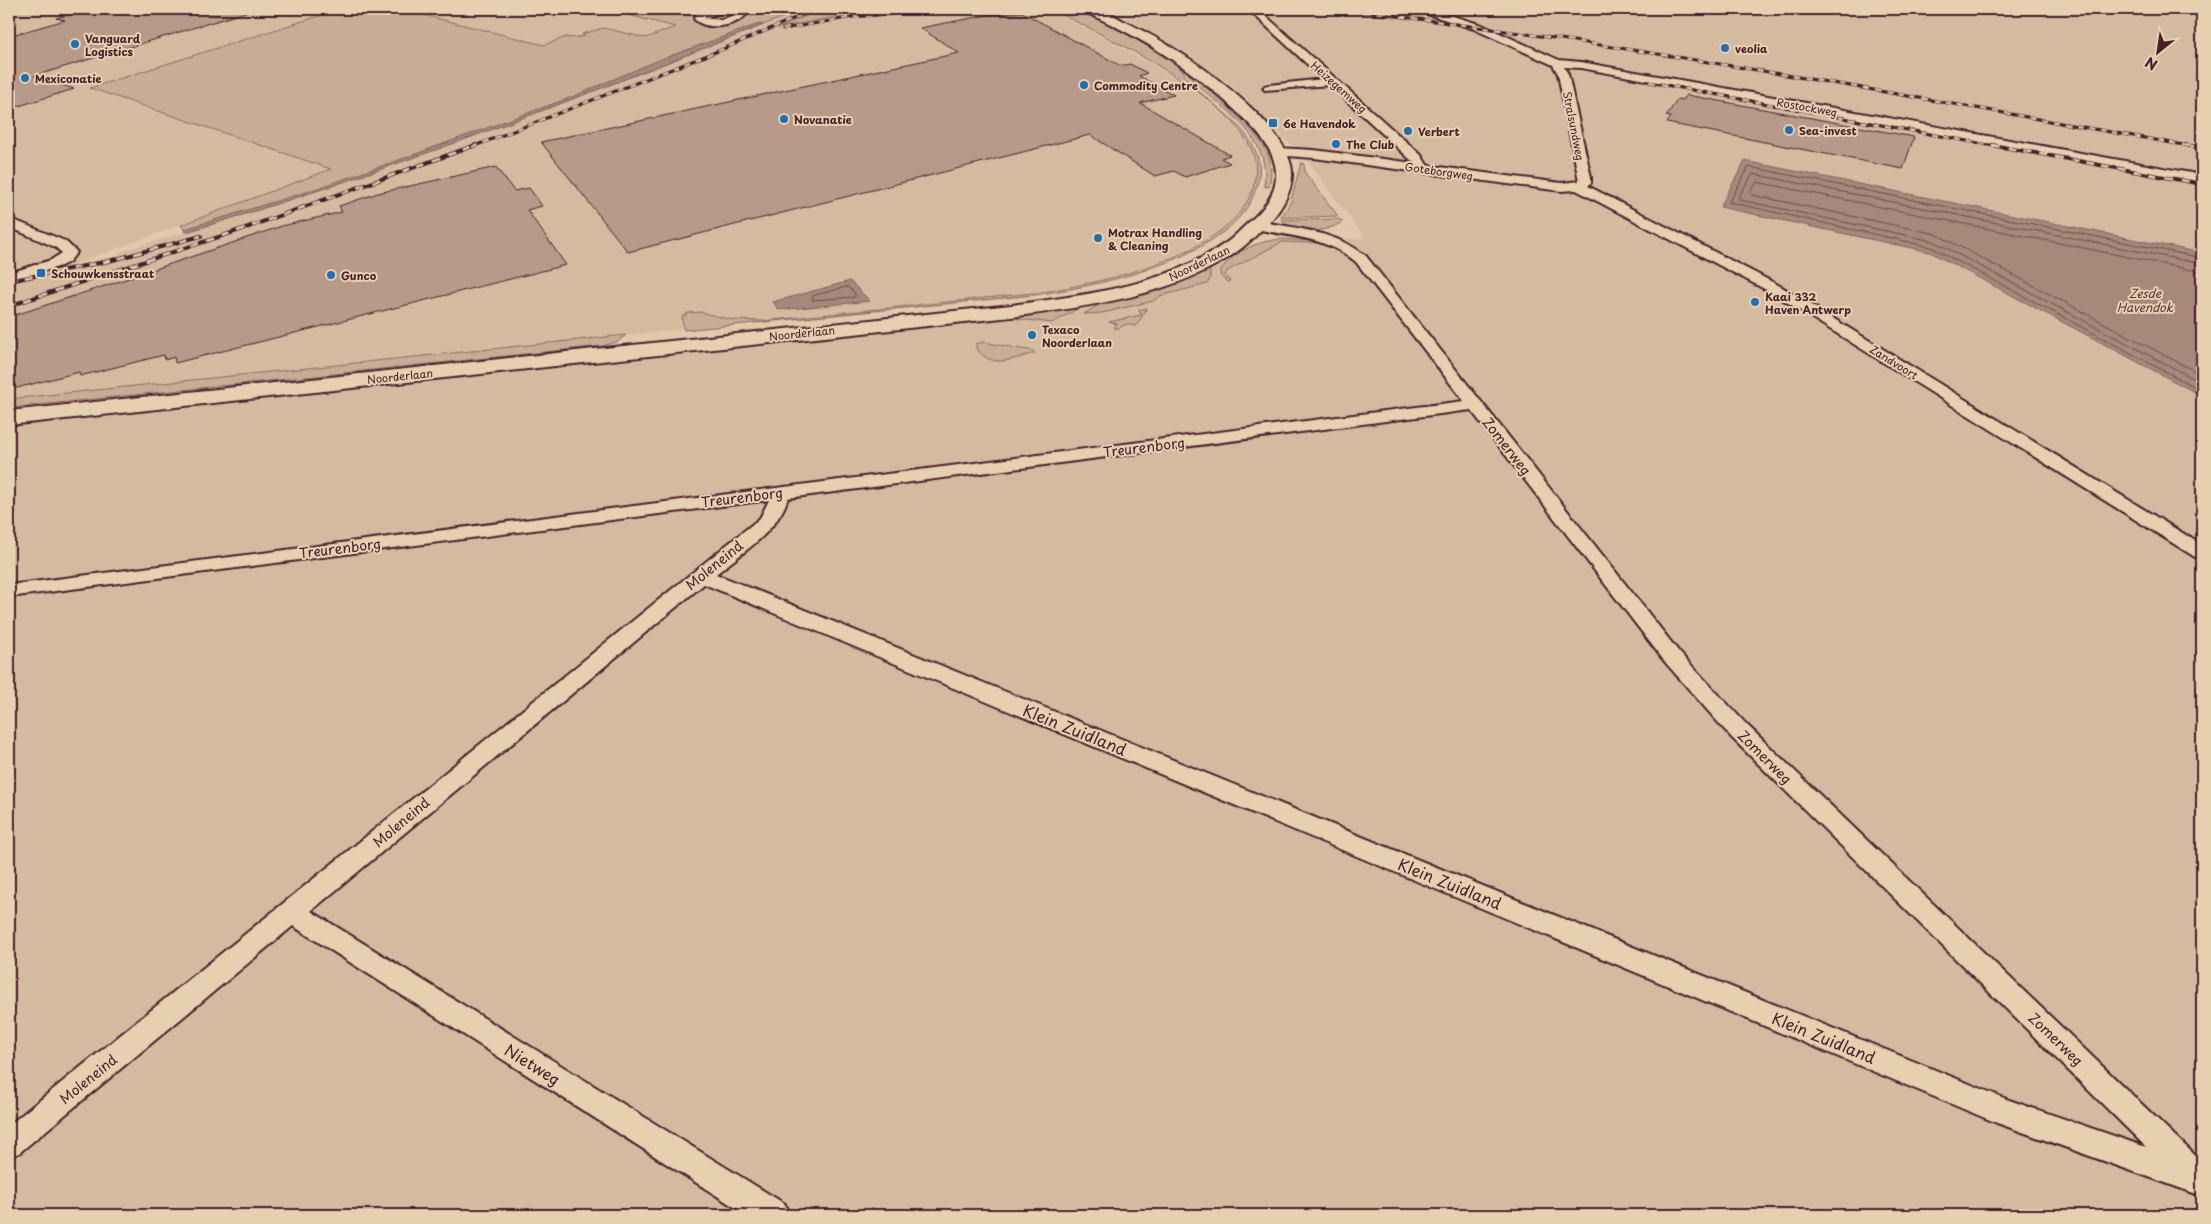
<svg xmlns="http://www.w3.org/2000/svg" width="2211" height="1224" font-family="'Playpen Sans',sans-serif">
	<style>
		.built { fill: #d4bba0 }
		.green { fill: #c8ad95; stroke: #896660 }
		.water { fill: #a7887a; stroke: #825e5a }
		.lines { fill: none; stroke-linecap: round; stroke-linejoin: round }
		.shore { stroke: #6f494b; stroke-width: 1 }
		.building { fill: #b79a87; stroke: #4a1f2b }
		.minor-casing { stroke: #4a1f2b; stroke-width: 4 }
		.major-casing { stroke: #4a1f2b; stroke-width: 4 }
		.minor { fill: #e7d0b0; fill-rule: evenodd }
		.major { fill: #e7d0b0; fill-rule: evenodd }
		.rail-far1-casing { stroke: #4a1f2b; stroke-width: 3 }
		.rail-casing { stroke: #4a1f2b; stroke-width: 4 }
		.rail-far1 { stroke: #e7d0b0; stroke-width: 2; stroke-dasharray: 6; stroke-linecap: butt }
		.rail { stroke: #e7d0b0; stroke-width: 2.5; stroke-dasharray: 8; stroke-linecap: butt }
		.poi-dot { fill: #1f6fb2; stroke: #e7d0b0; stroke-width: 2 }
		.labels { text-anchor: middle; dominant-baseline: central; stroke-width: 4; stroke-linejoin: round; paint-order: stroke }
		.far-poi-label { font-size: 11px; font-weight: bold; fill: #4a1f2b; stroke: #e7d0b0; text-anchor: start }
		.far-street-label { font-size: 11px; fill: #4a1f2b; stroke: #e7d0b0 }
		.far-water-label { font-size: 12px; font-style: italic; fill: #5d343b; stroke: #e7d0b0 }
		.street-label { font-size: 14px; fill: #4a1f2b; stroke: #e7d0b0 }
		.near-street-label { font-size: 16px; fill: #4a1f2b; stroke: #e7d0b0 }
	</style>
	<rect width="100%" height="100%" fill="#e1c9ab"/>
	<filter id="ink" filterUnits="userSpaceOnUse"><feTurbulence type="fractalNoise" baseFrequency=".02" numOctaves="2"/><feDisplacementMap in="SourceGraphic" scale="10" xChannelSelector="R" yChannelSelector="G"/><feConvolveMatrix kernelMatrix="1 2 1 2 8 2 1 2 1" color-interpolation-filters="sRGB"/></filter>
	<g filter="url(#ink)">
		<g class="built">
			<polygon points="9,9 341,9 91,88 331,169 61,269 120,255 119,252 284,202 402,162 581,96 804,9 823,9 779,27 839,16 926,9 1047,9 1054,11 1175,77 1216,107 1247,140 1256,162 1256,179 1250,197 1239,212 1224,227 1205,241 1148,267 1078,286 1034,293 9,399"/>
			<polygon points="441,9 693,9 695,20 598,58 423,15"/>
			<polygon points="1104,9 2202,9 2202,253 1745,161 1720,207 1930,252 2202,396 2202,1215 9,1215 9,424 1079,308 1135,295 1176,282 1265,241 1283,239 1312,241 1365,238 1297,147 1291,145 1231,85 1187,53 1145,28"/>
		</g>
		<g class="green">
			<path d="M341 9H441L424 15 544 45 566 37 572 38 585 36 582 34 604 28 646 38 675 27 632 16 650 9H693L695 20 701 23 740 20 746 14 758 9H804C600 89 396 169 186 232L181 225 331 169 90 88Z"/>
			<polygon points="823,9 926,9 839,16 778,28"/>
			<path d="M1047 9C1055 9 1066 7 1074 9 1095 15 1167 55 1182 70 1186 74 1186 79 1190 83 1212 105 1242 121 1255 150 1262 165 1260 179 1254 194 1228 259 1098 286 1035 295L684 330 682 317 688 313 700 312 732 320 762 321 1034 293C1095 285 1229 256 1252 191 1258 173 1257 157 1247 141 1214 87 1114 42 1058 12Z"/>
			<path d="M1188 73C1202 82 1255 131 1265 148 1272 160 1272 174 1269 187L1264 186C1271 146 1238 118 1209 95 1201 88 1192 83 1188 73Z"/>
			<polygon points="1301,163 1304,164 1305,173 1338,216 1281,218 1291,201"/>
			<path d="M1338 219 1343 221C1329 233 1292 236 1282 220Z"/>
			<path d="M1283 239 1312 241 1311 243 1282 242 1227 271 1225 275 1230 281 1227 282 1221 276 1220 271C1235 250 1258 241 1283 239Z"/>
			<polygon points="1210,267 1210,279 1207,284 1160,296 1153,301 1102,313 1084,314 1100,304 1135,295"/>
			<polygon points="1079,308 1052,323 1018,319 1015,317"/>
			<polygon points="1147,308 1136,326 1126,324 1119,328 1114,328 1117,324 1109,322 1141,315 1139,310"/>
			<polygon points="626,335 617,342 602,346 9,408 9,399"/>
			<path d="M983 342 1033 351 1035 353C1011 359 993 370 976 348V344Z"/>
		</g>
		<g class="water">
			<path d="M759 24 763 25C573 100 383 174 186 232L185 229 306 192 402 159 569 98 659 60Z"/>
			<polygon points="1745,161 2202,253 2202,396 1930,252 1720,207"/>
			<polygon points="850,281 870,301 779,310 773,302"/>
		</g>
		<g class="lines">
			<g class="shore">
				<polyline points="2202,258 1749,167 1729,202 1931,247 2202,391"/>
				<polyline points="2202,264 1753,174 1738,197 1740,200 1933,241 2202,383"/>
				<polyline points="2202,272 1757,182 1750,192 1752,195 1936,234 2202,375"/>
				<polygon points="847,287 855,293 855,297 812,300 813,296"/>
			</g>
		</g>
		<g class="building">
			<polygon points="90,9 246,9 246,12 34,76 74,89 9,109 9,36 65,20 56,18"/>
			<polygon points="1022,12 1121,66 1130,64 1147,73 1139,76 1174,95 1140,103 1230,155 1221,158 1230,163 1185,177 1174,171 1155,176 1090,135 628,252 541,142 959,53 920,28 987,15"/>
			<polygon points="1687,95 1914,137 1903,169 1667,123 1671,117 1666,116 1678,99 1683,100"/>
			<polygon points="496,167 514,191 529,188 542,206 527,210 566,265 175,363 174,357 165,360 164,355 80,376 79,372 9,390 9,317 120,281 282,226 342,212 339,206 378,193"/>
		</g>
		<g class="lines">
			<g class="minor-casing">
				<g id="minor">
					<path d="M710 9H742L746 15C735 27 706 31 694 19L697 12ZM724 12 736 14 721 20 704 18Z"/>
					<polygon points="1248,9 1258,9 1421,155 1426,163 1425,165 1561,183 1579,181 1558,74 1553,65 1474,29 1418,11 1416,9 1430,9 1482,25 1559,60 1581,62 2202,175 2202,183 1581,68 1564,67 1568,74 1591,177 1591,183 1588,186 1782,287 2202,545 2202,559 2195,557 1772,293 1576,190 1561,191 1314,158 1274,155 1272,152 1274,149 1278,148 1314,150 1414,163 1330,85 1265,90 1263,88 1265,86 1269,85 1323,79"/>
					<polygon points="9,218 65,241 77,252 69,262 61,266 9,282 9,273 51,260 62,253 55,247 9,227"/>
					<path d="M1257 221C1295 228 1335 231 1366 256L1679 652 1747 725 2202 1162V1196L1997 1123 704 584 311 911 785 1204 789 1215H747L293 926 19 1153 9 1157V1125L760 518 769 500 9 597V585L1464 401 1356 262C1325 236 1289 237 1252 228L1250 225 1252 222ZM1471 410 1665 662 1731 737 2146 1147 2009 1100 716 574C743 552 777 532 788 498Z"/>
				</g>
			</g>
			<g class="major-casing">
				<path id="major" d="M1083 9C1088 9 1093 8 1098 9 1106 10 1115 16 1122 20 1151 34 1178 50 1203 68 1232 90 1282 129 1291 165 1296 187 1283 207 1269 223 1259 232 1249 243 1238 251 1176 296 1085 307 1011 317L9 425V411L1011 305C1083 295 1163 287 1224 244 1233 239 1239 231 1247 224 1262 211 1277 195 1276 173 1275 147 1253 128 1236 111 1191 68 1141 37 1085 12Z"/>
			</g>
			<use href="#minor" class="minor"/>
			<use href="#major" class="major"/>
			<g class="rail-far1-casing">
				<g id="rail-far1">
					<path d="M1341 9C1627 44 1910 96 2194 147"/>
					<polyline points="943,11 968,9"/>
					<polyline points="783,29 853,17 948,9"/>
					<polyline points="1649,82 1999,147"/>
					<polyline points="472,147 723,49 816,9"/>
				</g>
			</g>
			<g class="rail-casing">
				<g id="rail">
					<polyline points="1992,145 2202,184"/>
					<polyline points="2186,145 2202,148"/>
					<polyline points="9,281 109,261 201,236"/>
					<polyline points="9,306 243,229 476,145"/>
				</g>
			</g>
			<use href="#rail-far1" class="rail-far1"/>
			<use href="#rail" class="rail"/>
		</g>
	</g>
	<g class="poi-dot">
		<circle cx="75" cy="44" r="5"/>
		<circle cx="1725" cy="48" r="5"/>
		<circle cx="25" cy="78" r="5"/>
		<circle cx="1084" cy="85" r="5"/>
		<circle cx="784" cy="119" r="5"/>
		<rect x="1268" y="118" width="10" height="10" rx="2.5"/>
		<circle cx="1789" cy="130" r="5"/>
		<circle cx="1408" cy="131" r="5"/>
		<circle cx="1336" cy="144" r="5"/>
		<circle cx="1098" cy="238" r="5"/>
		<rect x="36" y="268" width="10" height="10" rx="2.5"/>
		<circle cx="331" cy="275" r="5"/>
		<circle cx="1755" cy="302" r="5"/>
		<circle cx="1032" cy="335" r="5"/>
	</g>
	<g class="labels">
		<g class="far-poi-label">
			<text x="85" y="38">Vanguard<tspan x="85" dy="13">Logistics</tspan></text>
			<text x="1735" y="48">veolia</text>
			<text x="35" y="78">Mexiconatie</text>
			<text x="1094" y="85">Commodity Centre</text>
			<text x="794" y="119">Novanatie</text>
			<text x="1283" y="123">6e Havendok</text>
			<text x="1799" y="130">Sea-invest</text>
			<text x="1418" y="131">Verbert</text>
			<text x="1346" y="144">The Club</text>
			<text x="1108" y="232">Motrax Handling<tspan x="1108" dy="13">&amp; Cleaning</tspan></text>
			<text x="51" y="273">Schouwkensstraat</text>
			<text x="341" y="275">Gunco</text>
			<text x="1765" y="296">Kaai 332<tspan x="1765" dy="13">Haven Antwerp</tspan></text>
			<text x="1042" y="329">Texaco<tspan x="1042" dy="13">Noorderlaan</tspan></text>
		</g>
		<g class="far-street-label">
			<text transform="translate(1339 87) rotate(42)">Heizegemweg</text>
			<text transform="translate(1807 107) rotate(10)">Rostockweg</text>
			<text transform="translate(1574 126) rotate(79)">Stralsundweg</text>
			<text transform="translate(1439 171) rotate(8)">Goteborgweg</text>
			<text transform="translate(1199 263) rotate(-26)">Noorderlaan</text>
			<text transform="translate(802 333) rotate(-6)">Noorderlaan</text>
			<text transform="translate(1894 362) rotate(32)">Zandvoort</text>
			<text transform="translate(400 376) rotate(-6)">Noorderlaan</text>
		</g>
		<g class="far-water-label">
			<text x="2145" y="293">Zesde<tspan x="2145" dy="14">Havendok</tspan></text>
		</g>
		<g class="street-label">
			<text transform="translate(1507 446) rotate(52)">Zomerweg</text>
			<text transform="translate(1144 447) rotate(-7)">Treurenborg</text>
			<text transform="translate(742 497) rotate(-7)">Treurenborg</text>
			<text transform="translate(340 548) rotate(-7)">Treurenborg</text>
			<text transform="translate(714 565) rotate(-39)">Moleneind</text>
			<text transform="translate(1765 757) rotate(45)">Zomerweg</text>
			<text transform="translate(401 822) rotate(-40)">Moleneind</text>
			<text transform="translate(2056 1039) rotate(44)">Zomerweg</text>
			<text transform="translate(88 1079) rotate(-39)">Moleneind</text>
		</g>
		<g class="near-street-label">
			<text transform="translate(1075 729) rotate(22)">Klein Zuidland</text>
			<text transform="translate(1450 883) rotate(22)">Klein Zuidland</text>
			<text transform="translate(1824 1037) rotate(22)">Klein Zuidland</text>
			<text transform="translate(533 1064) rotate(32)">Nietweg</text>
		</g>
	</g>
	<rect width="2211" height="1224" fill="none" stroke="#e7d0b0" stroke-width="30"/>
	<rect x="15" y="15" width="2181" height="1194" fill="none" stroke="#4a1f2b" stroke-width="2" filter="url(#ink)"/>
	<g transform="translate(2158 52) rotate(210)" stroke="#e7d0b0" stroke-width="4" paint-order="stroke">
	<path d="M0-4L9 19L0 12L-9 19Z" fill="#4a1f2b"/>
	<text y="-8" font-size="14" font-weight="bold" text-anchor="middle" fill="#4a1f2b">N</text>
	</g>
</svg>
